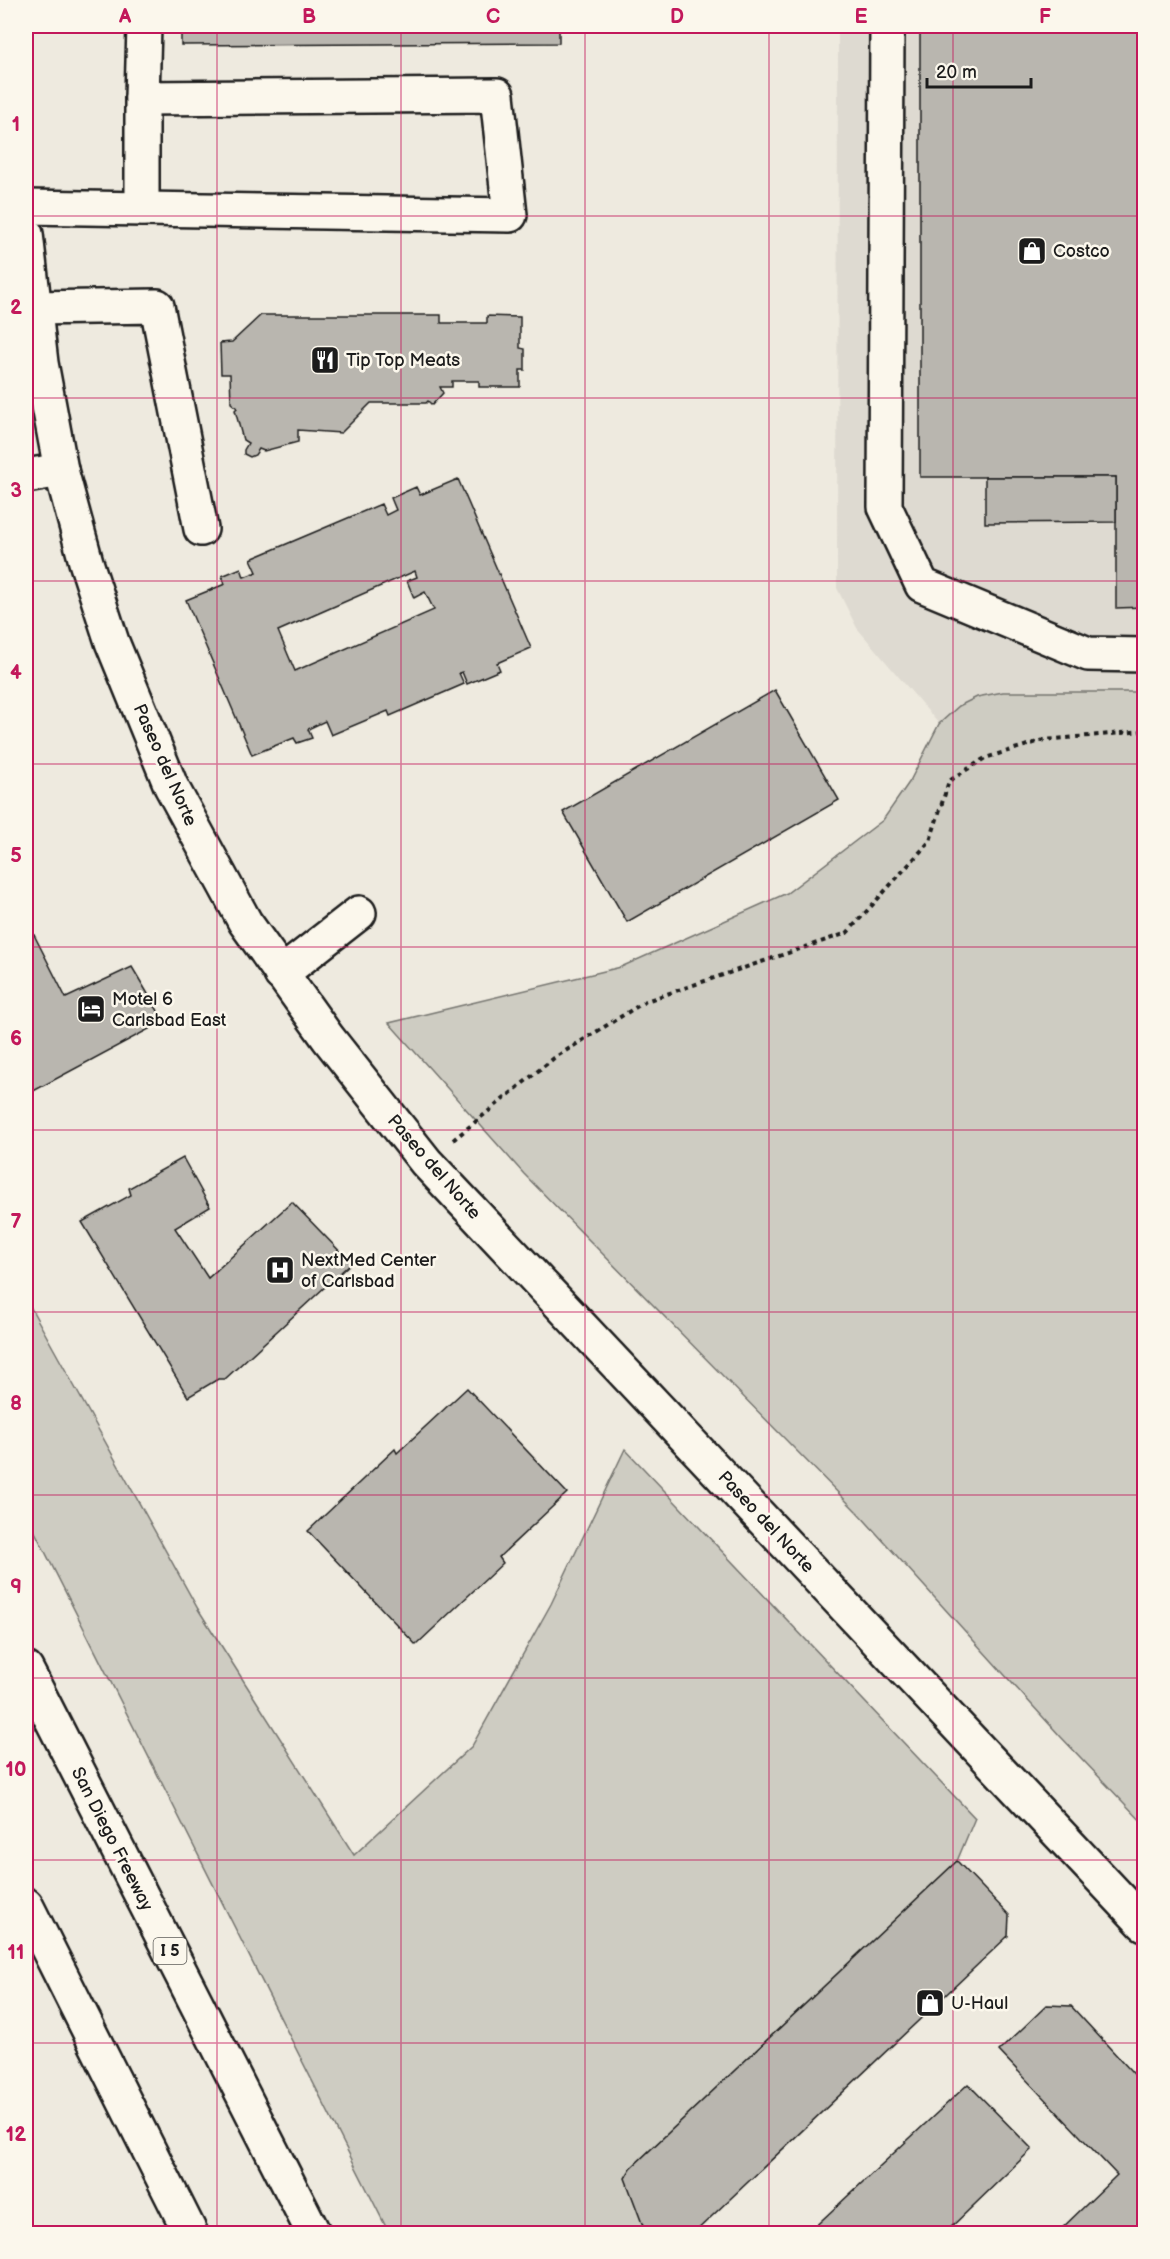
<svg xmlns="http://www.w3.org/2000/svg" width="1170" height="2259" font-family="'Balsamiq Sans',sans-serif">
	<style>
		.built { fill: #dedad1 }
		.green { fill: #ceccc2; stroke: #75746f; stroke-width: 1.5 }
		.building { fill: #b9b6af; stroke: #1c1c1c; stroke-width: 1.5; fill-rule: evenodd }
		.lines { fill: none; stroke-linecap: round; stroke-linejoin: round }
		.minor-casing { stroke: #1c1c1c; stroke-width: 38 }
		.major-casing { stroke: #1c1c1c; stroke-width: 38 }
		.highway-casing { stroke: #1c1c1c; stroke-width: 38 }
		.path { stroke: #1c1c1c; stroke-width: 4; stroke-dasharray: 4.5 4.5; stroke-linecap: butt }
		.minor { stroke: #fbf7ec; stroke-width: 33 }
		.major { stroke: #fbf7ec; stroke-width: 33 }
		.highway { stroke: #fbf7ec; stroke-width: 33 }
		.grid { fill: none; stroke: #c2185b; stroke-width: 1.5; stroke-opacity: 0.55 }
		.labels { text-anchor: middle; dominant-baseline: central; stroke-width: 5; stroke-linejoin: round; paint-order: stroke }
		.shield { fill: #fbf7ec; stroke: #5f5e5a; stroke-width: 1.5 }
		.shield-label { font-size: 16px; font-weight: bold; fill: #1c1c1c }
		.poi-label { font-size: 18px; fill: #1c1c1c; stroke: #fbf7ec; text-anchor: start }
		.street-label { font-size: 18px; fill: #1c1c1c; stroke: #fbf7ec }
		.neatline { fill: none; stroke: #c2185b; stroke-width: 2 }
		.grid-label { font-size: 20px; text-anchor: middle; font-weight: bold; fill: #c2185b }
	</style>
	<rect width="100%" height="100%" fill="#eeeadf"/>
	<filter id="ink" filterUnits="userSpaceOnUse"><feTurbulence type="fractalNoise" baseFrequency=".0167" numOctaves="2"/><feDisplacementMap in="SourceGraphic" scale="12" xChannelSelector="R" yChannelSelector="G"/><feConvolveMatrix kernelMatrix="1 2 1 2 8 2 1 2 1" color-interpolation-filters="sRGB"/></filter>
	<g filter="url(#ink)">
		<polygon class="built" points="838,26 1144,26 1144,692 1003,692 977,697 959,706 939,724 857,628 837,588"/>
		<g class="green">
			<polygon points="1003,692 1144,692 1144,1824 1061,1737 858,1513 524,1174 389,1023 621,967 787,893 883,820 910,781 939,724 959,706 977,697"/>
			<polygon points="26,1299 198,1609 354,1855 472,1746 551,1604 625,1449 975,1818 957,1861 631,2168 646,2233 389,2233 26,1514"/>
		</g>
		<g class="building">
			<polygon points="181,26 559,26 559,43 181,45"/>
			<polygon points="920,26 1144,26 1144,607 1116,608 1116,477 920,477"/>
			<polygon points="261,315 441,315 441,323 487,323 487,316 520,317 520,348 525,349 525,370 520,370 520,387 479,387 479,381 452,381 452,387 440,387 443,393 432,405 428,401 426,403 371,403 341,433 298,430 298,442 264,451 259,449 255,455 250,457 244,454 244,450 248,443 243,440 235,410 237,408 231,403 230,374 221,374 220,343 232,342"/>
			<polygon points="985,477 1116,477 1116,522 985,523"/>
			<path d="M458 479 531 648 497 663 500 670 467 684 462 672 459 673 464 684 390 716 388 711 331 735 325 721 308 729 312 738 297 743 294 738 252 755 186 600 225 584 222 576 241 568 244 577 257 572 251 559 381 504 386 515 396 510 391 498 416 487 420 495ZM415 571 417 577 407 581 414 598 425 592 434 610 295 671 278 631Z"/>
			<polygon points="775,690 839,800 627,922 563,812"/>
			<polygon points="26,919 66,998 132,967 164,1021 26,1095"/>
			<polygon points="183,1158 210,1207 175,1228 208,1278 292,1202 351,1263 225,1379 218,1379 188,1397 82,1222 131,1195 129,1188"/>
			<polygon points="467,1388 567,1493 499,1557 503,1563 416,1645 308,1531 395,1449 397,1453"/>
			<polygon points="957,1861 1009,1915 1008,1936 693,2234 646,2234 625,2178 631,2168"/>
			<polygon points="1047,2005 1071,2006 1144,2085 1144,2234 1056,2234 1117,2175 999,2051"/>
			<polygon points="968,2084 1032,2149 944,2234 807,2234"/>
		</g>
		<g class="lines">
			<g class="minor-casing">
				<g id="minor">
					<polyline points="887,26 885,507 922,585 1088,654 1144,655"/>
					<polyline points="142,98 142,209"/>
					<polyline points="26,207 510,215 497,95 142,98 144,26"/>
					<polyline points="33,308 157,306 201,529"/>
					<polyline points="26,476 61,470"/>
					<polyline points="281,974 359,913"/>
				</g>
			</g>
			<g class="major-casing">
				<polyline id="major" points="26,234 41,363 61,470 86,562 112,642 171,786 245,922 328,1038 426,1162 1144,1924"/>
			</g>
			<g class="highway-casing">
				<g id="highway">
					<polyline points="26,1669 314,2234"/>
					<polyline points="26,1905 191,2234"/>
				</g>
			</g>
			<polyline class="path" points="453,1140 554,1058 646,1001 847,933 930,841 949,781 985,758 1044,740 1144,731"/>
			<use href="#minor" class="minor"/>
			<use href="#major" class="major"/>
			<use href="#highway" class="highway"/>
		</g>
	</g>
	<path class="grid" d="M217 26V2234M401 26V2234M585 26V2234M769 26V2234M953 26V2234M26 216H1144M26 398H1144M26 581H1144M26 764H1144M26 947H1144M26 1130H1144M26 1312H1144M26 1495H1144M26 1678H1144M26 1860H1144M26 2043H1144"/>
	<defs>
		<g id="shop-square" transform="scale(1.5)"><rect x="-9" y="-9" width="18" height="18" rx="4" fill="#1c1c1c" stroke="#fbf7ec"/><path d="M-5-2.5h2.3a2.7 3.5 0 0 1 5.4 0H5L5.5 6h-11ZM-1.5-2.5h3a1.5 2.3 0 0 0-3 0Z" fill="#fff"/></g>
		<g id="restaurant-square" transform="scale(1.5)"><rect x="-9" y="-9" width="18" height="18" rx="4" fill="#1c1c1c" stroke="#fbf7ec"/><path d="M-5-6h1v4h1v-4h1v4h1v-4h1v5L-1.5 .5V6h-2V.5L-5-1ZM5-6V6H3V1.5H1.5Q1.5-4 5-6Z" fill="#fff"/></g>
		<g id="hotel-square" transform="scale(1.5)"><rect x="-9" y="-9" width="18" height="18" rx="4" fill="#1c1c1c" stroke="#fbf7ec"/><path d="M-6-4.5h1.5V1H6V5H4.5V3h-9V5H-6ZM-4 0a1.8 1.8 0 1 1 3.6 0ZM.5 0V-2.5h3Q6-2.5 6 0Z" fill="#fff"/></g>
		<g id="hospital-square" transform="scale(1.5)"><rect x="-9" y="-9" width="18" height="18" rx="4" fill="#1c1c1c" stroke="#fbf7ec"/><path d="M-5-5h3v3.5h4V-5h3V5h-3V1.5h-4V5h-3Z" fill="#fff"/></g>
	</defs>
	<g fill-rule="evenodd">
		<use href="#shop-square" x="1032" y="251"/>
		<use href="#restaurant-square" x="325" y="360"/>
		<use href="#hotel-square" x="91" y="1009"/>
		<use href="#hospital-square" x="280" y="1270"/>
		<use href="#shop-square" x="930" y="2003"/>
	</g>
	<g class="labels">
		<rect class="shield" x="153.5" y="1938" width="33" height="26" rx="4.5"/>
		<g class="shield-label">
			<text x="170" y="1951">I 5</text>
		</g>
		<g class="poi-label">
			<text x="1053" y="251">Costco</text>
			<text x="346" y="360">Tip Top Meats</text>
			<text x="112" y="999">Motel 6<tspan x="112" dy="21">Carlsbad East</tspan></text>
			<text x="301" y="1260">NextMed Center<tspan x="301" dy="21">of Carlsbad</tspan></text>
			<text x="951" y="2003">U-Haul</text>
		</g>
		<g class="street-label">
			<text transform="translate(165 765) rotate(66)">Paseo del Norte</text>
			<text transform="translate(434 1167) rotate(49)">Paseo del Norte</text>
			<text transform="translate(766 1522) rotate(47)">Paseo del Norte</text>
			<text transform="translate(112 1839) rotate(63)">San Diego Freeway</text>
		</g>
	</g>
	<rect width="1170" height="2259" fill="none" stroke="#fbf7ec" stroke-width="66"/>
	<path d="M927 78v9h104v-9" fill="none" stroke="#1c1c1c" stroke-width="3"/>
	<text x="936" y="78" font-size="18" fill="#1c1c1c" stroke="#fbf7ec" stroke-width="4.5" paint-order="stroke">20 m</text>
	<rect x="33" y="33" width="1104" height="2193" class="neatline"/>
	<g class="grid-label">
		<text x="125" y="23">A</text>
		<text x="309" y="23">B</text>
		<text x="493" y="23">C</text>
		<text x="677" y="23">D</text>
		<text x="861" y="23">E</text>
		<text x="1045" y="23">F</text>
		<text x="16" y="131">1</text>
		<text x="16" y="314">2</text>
		<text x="16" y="497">3</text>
		<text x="16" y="679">4</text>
		<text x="16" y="862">5</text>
		<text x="16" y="1045">6</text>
		<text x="16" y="1228">7</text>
		<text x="16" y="1410">8</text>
		<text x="16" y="1593">9</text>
		<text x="16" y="1776">10</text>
		<text x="16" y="1959">11</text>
		<text x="16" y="2141">12</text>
	</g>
</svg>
